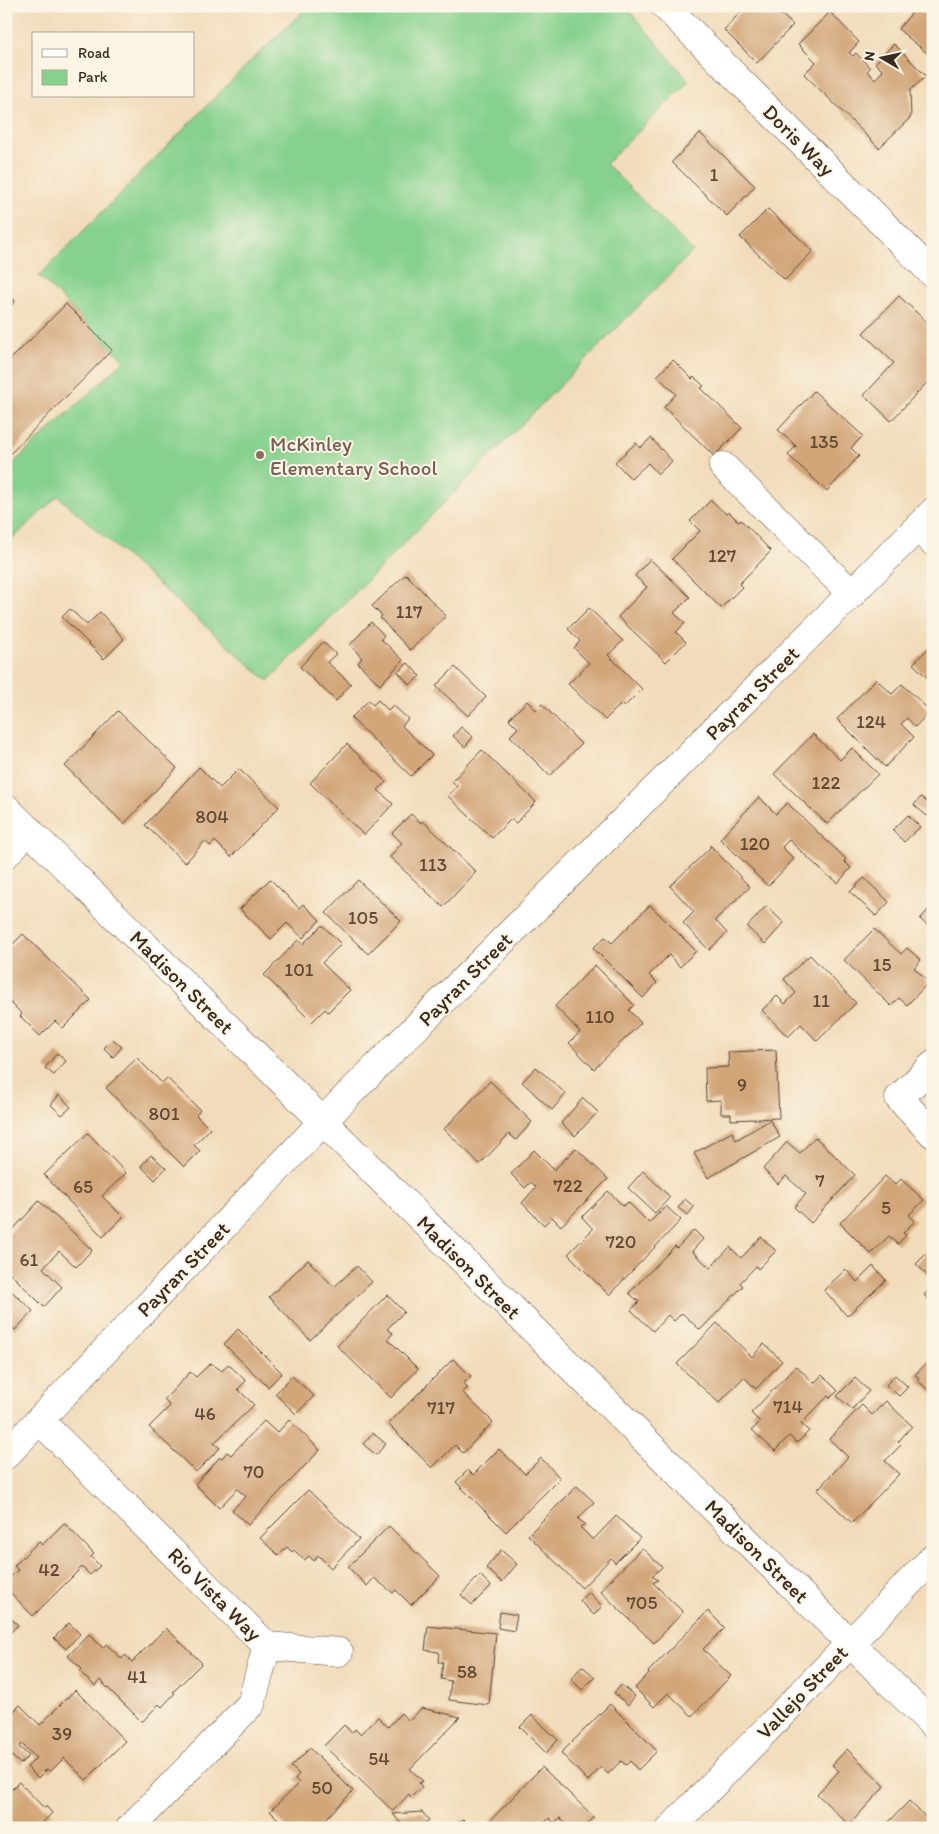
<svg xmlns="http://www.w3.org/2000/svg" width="939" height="1834" font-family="Itim,sans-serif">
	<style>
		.green { fill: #86d18e; stroke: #607e56 }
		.building { fill: #d2a679 }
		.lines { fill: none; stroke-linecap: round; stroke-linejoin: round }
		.minor-casing { stroke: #564535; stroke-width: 29 }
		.major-casing { stroke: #564535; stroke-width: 29 }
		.minor { stroke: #fff; stroke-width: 28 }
		.major { stroke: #fff; stroke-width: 28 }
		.education-dot { fill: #8d6e63; stroke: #fcf5e5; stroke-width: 2 }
		.labels { text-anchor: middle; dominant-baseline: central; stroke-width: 4; stroke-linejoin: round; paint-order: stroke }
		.number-label { font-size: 19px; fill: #614935 }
		.street-label { font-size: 21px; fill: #3b2a1e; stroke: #fcf5e5 }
		.education-label { font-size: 21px; fill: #785e54; stroke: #fcf5e5; text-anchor: start }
	</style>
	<rect width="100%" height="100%" fill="#fcf5e5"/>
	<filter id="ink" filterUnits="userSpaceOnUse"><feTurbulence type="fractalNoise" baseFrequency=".02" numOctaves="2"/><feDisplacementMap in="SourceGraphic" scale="10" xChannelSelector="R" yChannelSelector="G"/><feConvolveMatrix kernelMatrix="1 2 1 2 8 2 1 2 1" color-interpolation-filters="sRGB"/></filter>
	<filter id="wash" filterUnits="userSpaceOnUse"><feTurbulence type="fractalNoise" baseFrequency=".0096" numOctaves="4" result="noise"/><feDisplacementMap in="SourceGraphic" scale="20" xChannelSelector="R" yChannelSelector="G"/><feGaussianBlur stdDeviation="1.12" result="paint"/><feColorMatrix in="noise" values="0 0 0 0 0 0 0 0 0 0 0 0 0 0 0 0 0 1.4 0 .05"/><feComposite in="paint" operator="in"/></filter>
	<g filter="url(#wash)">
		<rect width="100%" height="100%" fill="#f1dbba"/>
		<polygon class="green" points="309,6 625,6 689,81 606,164 693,251 268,681 58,496 10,541 6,538 6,470 124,361 39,276 250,62"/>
		<g id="blocks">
			<g class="building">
				<polygon points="746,6 772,6 793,25 757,63 724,30"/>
				<polygon points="918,6 933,6 933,58 898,29"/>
				<polygon points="830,12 859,42 849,53 853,56 856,53 870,68 867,71 875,79 883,71 875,63 894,44 926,76 910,91 911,117 879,148 804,74 816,62 798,44"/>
				<polygon points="700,133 755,186 727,216 672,162"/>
				<polygon points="768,209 813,251 785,280 740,237"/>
				<polygon points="6,292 15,301 6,312"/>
				<polygon points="899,296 933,328 933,376 891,421 864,395 894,363 863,333"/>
				<polygon points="66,304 112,350 6,458 6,364"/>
				<polygon points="673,360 692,379 694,377 704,386 701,388 742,428 714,456 664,407 676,394 657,376"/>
				<polygon points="814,391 863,436 851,448 859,456 827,491 788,455 796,446 778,430"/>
				<polygon points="651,438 672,461 658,474 648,463 631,479 615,462 636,443 640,448"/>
				<polygon points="711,500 726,514 729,512 739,522 741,520 771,551 739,584 742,587 721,608 672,559 700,531 690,521"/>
				<polygon points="650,559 690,597 674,613 685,623 676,632 686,642 666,662 618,617 647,587 635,576"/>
				<polygon points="406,574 446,616 410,650 380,618 382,616 372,606"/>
				<polygon points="589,608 623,641 608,655 642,689 624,707 621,704 605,720 568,684 589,663 574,648 580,641 568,629"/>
				<polygon points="70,609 87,625 100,612 124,639 104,659 62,617"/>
				<polygon points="371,622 384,635 381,639 403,660 380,685 358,663 362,658 350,645"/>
				<polygon points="323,642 336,654 327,662 351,684 336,701 300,667"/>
				<polygon points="933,643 933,683 913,664"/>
				<polygon points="408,663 420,676 410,685 398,672"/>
				<polygon points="455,667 486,697 468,716 436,686"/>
				<polygon points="876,679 892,694 902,684 930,711 915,727 907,718 901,724 914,737 885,767 837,719"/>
				<polygon points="369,700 373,705 378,700 388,710 393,705 408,719 402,726 432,755 411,776 351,718"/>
				<polygon points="527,701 536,710 542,704 581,744 550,776 510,736 518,728 509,719"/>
				<polygon points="118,711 177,768 124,824 65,766"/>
				<polygon points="461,727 473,737 465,747 453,736"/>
				<polygon points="813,734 840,760 852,748 878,774 827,824 774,774"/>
				<polygon points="347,744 386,782 378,790 393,804 364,835 310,783"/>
				<polygon points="482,750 536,802 516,823 511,819 492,838 448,796 457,786 452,781"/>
				<polygon points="199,767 220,788 239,769 279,807 231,857 215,841 210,846 205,841 185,863 145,825"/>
				<polygon points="759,797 776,814 787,803 846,859 844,861 851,868 838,883 831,877 830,878 789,840 782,847 794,859 768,886 753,872 754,871 720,839"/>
				<polygon points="921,797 933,807 933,810 927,816 914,805"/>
				<polygon points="411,814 421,823 423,821 476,872 443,907 390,857 402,843 392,833"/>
				<polygon points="908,815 920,827 904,842 893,830"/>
				<polygon points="710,845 750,887 715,920 727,933 709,950 683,923 694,912 670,886 710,848"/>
				<polygon points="864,878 889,902 876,916 850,892"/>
				<polygon points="270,879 299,908 303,904 320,920 303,938 287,923 271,939 240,909"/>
				<polygon points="358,880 401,921 368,954 326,913"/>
				<polygon points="650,905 696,951 680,967 669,955 649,975 657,983 643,998 593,948 605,937 612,943"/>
				<polygon points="933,905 933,930 920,919"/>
				<polygon points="766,906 784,923 765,944 747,927"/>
				<polygon points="322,925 341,944 322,963 350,990 328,1012 325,1009 312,1022 264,975 298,940 303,944"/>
				<polygon points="874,929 901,954 907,948 921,960 914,968 929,982 907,1005 899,998 891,1006 844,960"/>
				<polygon points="23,934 91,1000 63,1028 55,1021 40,1036 20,1016 22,1014 6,998 6,951"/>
				<polygon points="810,955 856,1003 817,1041 801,1024 788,1037 762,1010 777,996 785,1004 796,993 784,979"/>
				<polygon points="595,965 634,1005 629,1010 641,1023 594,1069 569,1043 580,1032 555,1006"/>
				<polygon points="113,1039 122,1047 113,1057 104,1048"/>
				<polygon points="776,1050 779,1118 731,1120 731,1114 721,1114 721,1100 706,1101 705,1068 729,1067 728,1052"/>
				<polygon points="57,1053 66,1061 54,1075 45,1068"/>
				<polygon points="137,1058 162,1083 167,1078 200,1110 196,1115 210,1129 194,1145 200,1151 184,1167 106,1088"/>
				<polygon points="536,1067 566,1094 552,1110 522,1082"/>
				<polygon points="490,1081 532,1122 516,1140 509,1134 480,1164 444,1129"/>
				<polygon points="59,1095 71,1107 62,1115 51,1105"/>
				<polygon points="583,1098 598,1112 575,1136 561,1123"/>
				<polygon points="770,1120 780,1137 708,1178 694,1153 732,1132 736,1140"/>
				<polygon points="88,1133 126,1173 102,1196 123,1217 103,1237 44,1175"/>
				<polygon points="815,1137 855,1175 811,1223 794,1207 806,1194 786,1176 778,1184 763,1169 787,1142 800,1153"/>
				<polygon points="576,1148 608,1179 561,1226 552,1217 544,1225 522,1203 536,1187 531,1182 525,1188 511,1174 534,1150 554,1170"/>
				<polygon points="151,1155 166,1168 155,1180 141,1166"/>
				<polygon points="643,1171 670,1197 655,1213 628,1188"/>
				<polygon points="885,1176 895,1185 901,1179 924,1200 909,1215 915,1221 903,1233 906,1235 898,1244 889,1236 871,1254 840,1223"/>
				<polygon points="608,1191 623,1206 628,1202 649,1223 666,1206 681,1220 609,1295 568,1254 593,1229 582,1217"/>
				<polygon points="685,1199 694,1207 688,1215 678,1208"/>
				<polygon points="39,1201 92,1250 76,1267 59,1251 43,1268 62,1287 44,1307 6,1269 6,1231 9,1234"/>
				<polygon points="694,1230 703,1239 692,1251 710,1268 730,1247 741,1258 761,1237 776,1251 758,1269 756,1266 740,1283 743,1286 700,1330 682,1313 674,1321 668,1315 653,1331 631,1310 639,1302 629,1293 675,1246 677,1248"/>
				<polygon points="933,1247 933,1281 916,1264"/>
				<polygon points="308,1260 334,1287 357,1266 372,1282 310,1340 269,1297"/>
				<polygon points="873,1266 886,1280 847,1316 824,1290 846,1269 857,1282"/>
				<polygon points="6,1286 33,1311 15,1330 6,1322"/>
				<polygon points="933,1286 933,1304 924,1295"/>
				<polygon points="387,1295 404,1312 387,1329 393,1333 388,1339 418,1369 391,1398 337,1346"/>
				<polygon points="717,1323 752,1357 764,1344 782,1361 756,1389 744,1377 719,1403 677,1364"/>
				<polygon points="238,1329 282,1373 268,1387 224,1344"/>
				<polygon points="933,1356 933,1394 917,1380 919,1378 915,1375"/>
				<polygon points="453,1359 471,1376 463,1384 468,1388 462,1392 493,1422 463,1453 455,1445 432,1468 388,1424"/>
				<polygon points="211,1363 222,1371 228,1364 246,1381 238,1389 254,1405 214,1443 220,1448 196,1472 149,1427 170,1406 164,1400 190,1372 196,1377"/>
				<polygon points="796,1366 814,1383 822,1375 838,1391 830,1398 828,1396 801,1424 809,1431 797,1443 789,1436 775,1451 752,1430 760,1422 751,1413"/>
				<polygon points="895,1375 908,1387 899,1396 886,1385"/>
				<polygon points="292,1376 314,1396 296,1414 275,1394"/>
				<polygon points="855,1378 869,1391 852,1409 837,1396"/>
				<polygon points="886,1401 912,1426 898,1442 901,1445 885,1461 899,1474 852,1523 817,1490 848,1457 829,1439 862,1405 872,1415"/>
				<polygon points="289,1420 320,1450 248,1525 232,1510 246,1496 237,1489 219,1508 195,1484 220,1457 222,1458 227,1452 231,1455 264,1421 277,1433"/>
				<polygon points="373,1433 386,1444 376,1455 363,1444"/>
				<polygon points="499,1449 525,1474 541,1458 560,1478 506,1532 456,1482 468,1470 473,1475"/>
				<polygon points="577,1486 594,1502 578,1519 585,1524 580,1527 593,1540 616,1516 640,1538 615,1563 611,1558 582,1588 528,1535"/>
				<polygon points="308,1490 359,1539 331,1568 318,1555 314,1561 309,1556 304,1560 294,1550 292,1552 287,1547 278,1555 260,1538"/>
				<polygon points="64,1523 94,1554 91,1557 100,1566 90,1575 82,1567 33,1616 6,1588 6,1581 18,1570 14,1566 39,1541 42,1545"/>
				<polygon points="389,1526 440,1576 411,1605 396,1590 393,1593 374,1578 367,1586 348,1567"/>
				<polygon points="642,1548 662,1567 652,1576 658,1580 653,1583 683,1612 654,1643 600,1591"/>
				<polygon points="501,1550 517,1564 502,1582 486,1568"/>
				<polygon points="480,1575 491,1586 472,1605 461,1595"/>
				<polygon points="588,1592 602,1606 594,1615 580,1601"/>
				<polygon points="708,1611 725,1628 703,1649 731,1676 692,1716 668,1693 654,1707 635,1688 649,1673 648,1672"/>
				<polygon points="500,1612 517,1615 514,1631 498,1628"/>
				<polygon points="6,1614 18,1625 6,1637"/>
				<polygon points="69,1623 80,1634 66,1649 54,1638"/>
				<polygon points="428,1626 496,1633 489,1705 449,1700 451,1681 441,1679 443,1662 438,1662 439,1652 425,1650"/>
				<polygon points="166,1628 202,1663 173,1692 175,1693 162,1707 159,1704 142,1722 100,1680 95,1686 80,1672 82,1669 68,1656 89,1634 103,1648 106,1644 122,1659 125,1655 132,1662"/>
				<polygon points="582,1666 595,1677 582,1690 571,1679"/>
				<polygon points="621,1685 635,1696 628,1705 614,1693"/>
				<polygon points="75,1690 125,1741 86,1780 64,1758 50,1772 47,1769 38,1778 27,1767 36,1758 22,1744 19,1747 29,1756 20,1764 6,1750 6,1719 20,1705 40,1725"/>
				<polygon points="610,1704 657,1751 638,1770 630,1761 626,1765 621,1761 608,1774 601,1767 588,1781 561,1753"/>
				<polygon points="422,1708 460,1717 410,1769 423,1781 419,1783 422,1787 411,1797 409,1794 393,1811 324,1746 344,1725 352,1733 355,1729 360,1734 378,1717 388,1727 401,1713 409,1721"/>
				<polygon points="532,1715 558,1740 546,1753 520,1727"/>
				<polygon points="310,1748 353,1791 317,1828 287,1828 270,1811 299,1783 295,1779 299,1774 291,1767"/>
				<polygon points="847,1749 885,1786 849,1825 817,1794 839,1771 832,1765"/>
				<polygon points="542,1767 594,1817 584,1828 570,1828 560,1818 554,1823 549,1818 540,1828 497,1828 490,1821"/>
				<polygon points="19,1782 44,1808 46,1806 52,1813 37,1828 6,1828 6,1795"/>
				<polygon points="909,1801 933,1824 933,1828 883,1828"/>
				<polygon points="422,1812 429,1820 419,1828 405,1828 393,1814"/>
				<polygon points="463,1819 472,1828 454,1828"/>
			</g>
		</g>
	</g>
	<g filter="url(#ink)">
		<use href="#blocks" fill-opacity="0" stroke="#564535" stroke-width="1"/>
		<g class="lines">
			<g class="minor-casing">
				<g id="minor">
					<polyline points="665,6 933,274"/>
					<polyline points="723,466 852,594"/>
					<polyline points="918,528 933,542"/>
					<polyline points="6,808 933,1725"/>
					<polyline points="6,854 29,830"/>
					<polyline points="933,1065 899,1098 933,1134"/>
					<polyline points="39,1420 267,1646 251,1704 130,1828"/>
					<polyline points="267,1646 339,1652"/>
					<polyline points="671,1828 933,1558"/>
				</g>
			</g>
			<g class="major-casing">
				<polyline id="major" points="6,1455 349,1094 933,512"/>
			</g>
			<use href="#minor" class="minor"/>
			<use href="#major" class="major"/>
		</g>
	</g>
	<circle class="education-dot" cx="260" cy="455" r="5"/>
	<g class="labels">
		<g class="number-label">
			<text x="714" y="174">1</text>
			<text x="824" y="441">135</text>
			<text x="722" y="555">127</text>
			<text x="409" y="611">117</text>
			<text x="871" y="721">124</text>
			<text x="826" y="782">122</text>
			<text x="212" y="816">804</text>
			<text x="755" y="843">120</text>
			<text x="433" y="864">113</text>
			<text x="363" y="917">105</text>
			<text x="882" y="964">15</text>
			<text x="299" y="969">101</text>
			<text x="821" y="1000">11</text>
			<text x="600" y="1016">110</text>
			<text x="742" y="1084">9</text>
			<text x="164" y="1113">801</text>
			<text x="820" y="1180">7</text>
			<text x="568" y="1185">722</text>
			<text x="83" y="1186">65</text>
			<text x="886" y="1207">5</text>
			<text x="621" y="1241">720</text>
			<text x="29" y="1259">61</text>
			<text x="788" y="1406">714</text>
			<text x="441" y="1407">717</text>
			<text x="205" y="1413">46</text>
			<text x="254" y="1471">70</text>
			<text x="49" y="1569">42</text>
			<text x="642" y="1602">705</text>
			<text x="467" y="1671">58</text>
			<text x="137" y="1676">41</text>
			<text x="62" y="1733">39</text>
			<text x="379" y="1758">54</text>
			<text x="322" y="1787">50</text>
		</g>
		<g class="street-label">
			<text transform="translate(799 140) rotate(45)">Doris Way</text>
			<text transform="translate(752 693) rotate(-45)">Payran Street</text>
			<text transform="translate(465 979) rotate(-45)">Payran Street</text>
			<text transform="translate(182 982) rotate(45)">Madison Street</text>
			<text transform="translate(469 1267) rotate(45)">Madison Street</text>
			<text transform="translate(183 1269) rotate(-46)">Payran Street</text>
			<text transform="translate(757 1551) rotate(45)">Madison Street</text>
			<text transform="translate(215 1594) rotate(45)">Rio Vista Way</text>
			<text transform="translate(802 1692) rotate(-46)">Vallejo Street</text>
		</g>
		<g class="education-label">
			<text x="270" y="443">McKinley<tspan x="270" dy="24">Elementary School</tspan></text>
		</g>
	</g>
	<rect width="939" height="1834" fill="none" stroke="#fcf5e5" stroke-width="25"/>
	<rect x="32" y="32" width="162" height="65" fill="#fcf5e5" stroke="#afa495"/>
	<rect x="42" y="49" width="25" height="8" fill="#ffffff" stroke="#afa495"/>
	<text x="78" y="58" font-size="15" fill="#3b2a1e">Road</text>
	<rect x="42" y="70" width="25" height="15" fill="#86d18e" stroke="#afa495"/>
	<text x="78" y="82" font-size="15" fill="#3b2a1e">Park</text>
	<g transform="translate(882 58) rotate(279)" stroke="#fcf5e5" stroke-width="4" paint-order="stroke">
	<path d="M0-4L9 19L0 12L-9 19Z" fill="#3b2a1e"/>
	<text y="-8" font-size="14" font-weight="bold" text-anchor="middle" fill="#3b2a1e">N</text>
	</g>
</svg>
